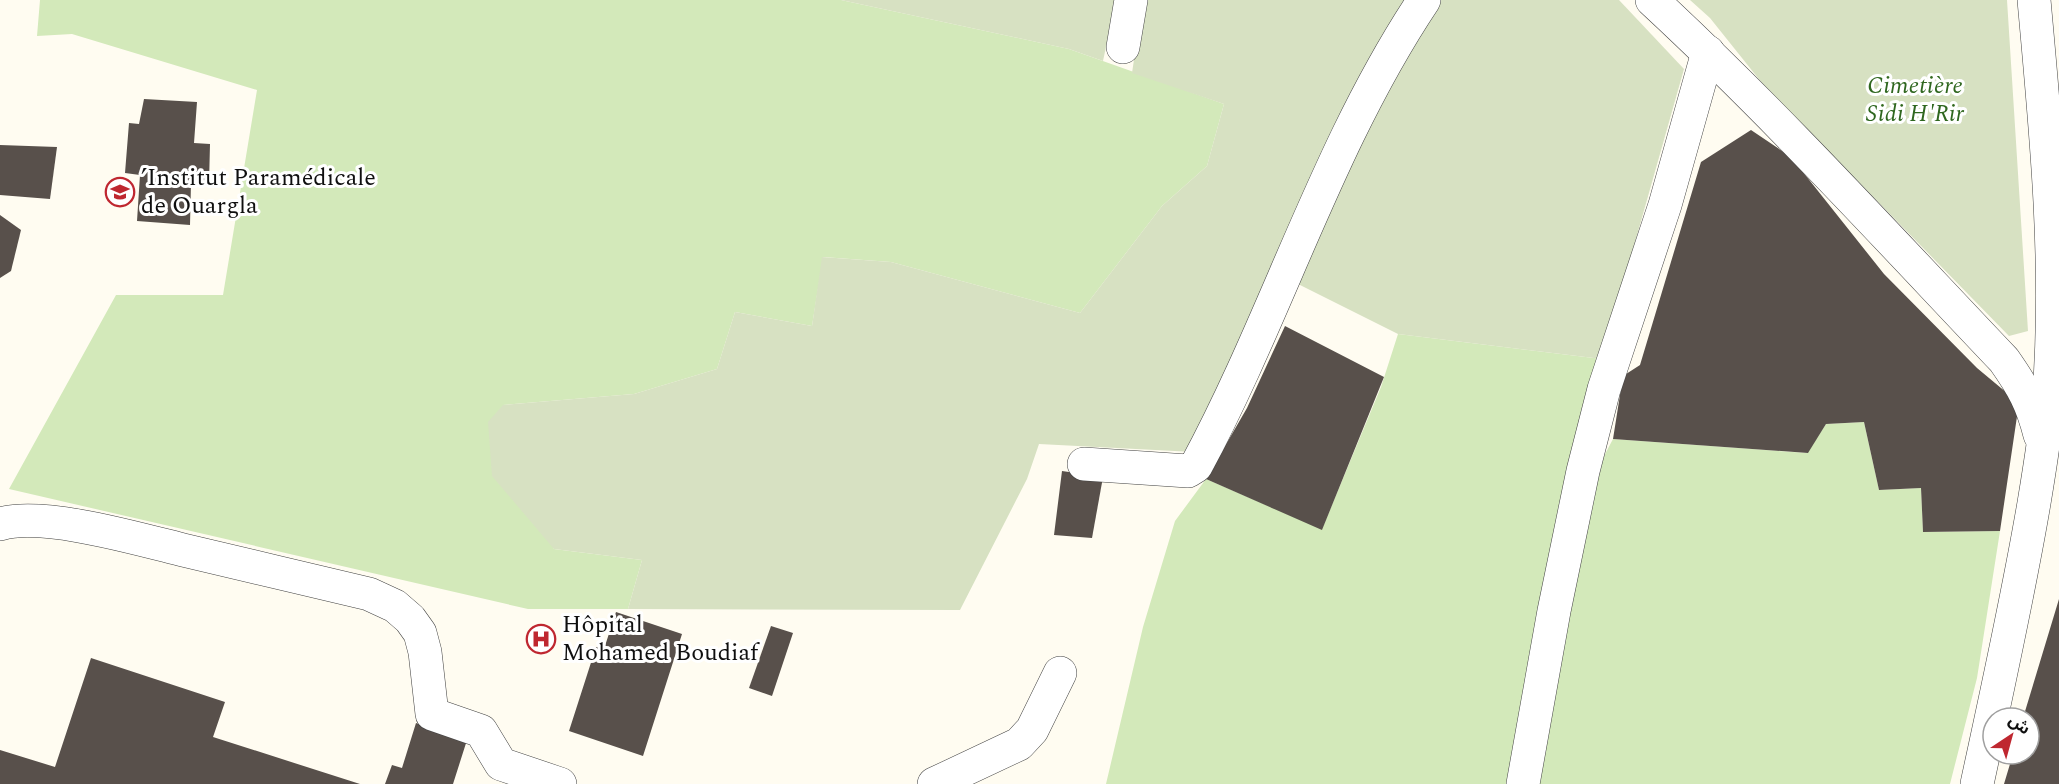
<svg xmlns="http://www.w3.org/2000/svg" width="2059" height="784" font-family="Spectral,'Noto Sans Arabic',serif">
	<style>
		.green { fill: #d3e9ba }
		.cemetery { fill: #d7e1c2 }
		.building { fill: #58504b }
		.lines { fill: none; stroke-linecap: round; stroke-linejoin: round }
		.minor-casing { stroke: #424242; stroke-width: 34 }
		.minor { stroke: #fff; stroke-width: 33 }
		.labels { text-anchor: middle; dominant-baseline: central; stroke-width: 6; stroke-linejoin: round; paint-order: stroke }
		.park-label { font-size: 24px; font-style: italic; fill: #2f671f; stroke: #fff }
		.poi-label { font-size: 24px; fill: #0f0f0f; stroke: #fff; text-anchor: start }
	</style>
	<rect width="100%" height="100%" fill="#fffcf1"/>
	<g class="green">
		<polygon points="40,0 841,0 1069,49 1224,104 1207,166 1162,206 1080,313 891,262 823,257 812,326 735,312 717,369 634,394 503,405 554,549 642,560 628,609 528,609 9,489 116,295 223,295 257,90 72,34 37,36"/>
		<polygon points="1398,334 1602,359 1508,784 1106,784 1143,627 1175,521 1206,479 1322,529 1381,387"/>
		<polygon points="1864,422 1879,490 1921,488 1923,532 2000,531 1977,678 1950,784 1529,784 1584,494 1613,439 1807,453 1826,424"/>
	</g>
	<g class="cemetery">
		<polygon points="841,0 1116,0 1103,61 1069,49"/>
		<polygon points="1143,0 1410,0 1194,452 1039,444 1027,479 960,610 628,609 642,560 554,549 492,476 488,422 503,405 634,394 717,369 735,312 812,326 822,257 891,262 1080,313 1162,206 1207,166 1224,104 1132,73"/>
		<polygon points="1433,0 1619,0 1684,69 1602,359 1398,334 1294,282 1359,129"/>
		<polygon points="1690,0 2007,0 2028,331 2009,336 1762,83 1710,18"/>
	</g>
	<g class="building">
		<polygon points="144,99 197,102 194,143 210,144 209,184 191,183 190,225 137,221 140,175 125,173 129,123 139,124"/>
		<polygon points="1751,130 1791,157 1884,274 1977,368 2019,403 2000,531 1923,532 1921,488 1879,490 1864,422 1826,424 1808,453 1613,439 1623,376 1640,365 1701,162"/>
		<polygon points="0,145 57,147 50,199 0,195"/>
		<polygon points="0,215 21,230 11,271 0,278"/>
		<polygon points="1285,326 1384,377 1322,530 1206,479 1247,408"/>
		<polygon points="1062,471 1103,477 1092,538 1054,535"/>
		<polygon points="2059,599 2059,784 2004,784 2013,754 2029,754 2029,718 2023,718"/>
		<polygon points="616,612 682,634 643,756 569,731 596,647 604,649"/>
		<polygon points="771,626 793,633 772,696 749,688"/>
		<polygon points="91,658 225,702 213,737 360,784 0,784 0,750 55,767"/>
		<polygon points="416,723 467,740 453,784 385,784 392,765 402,768"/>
	</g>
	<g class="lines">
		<g class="minor-casing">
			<g id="minor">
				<path d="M1652 0C1775 114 1888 238 2004 360 2023 387 2032 403 2040 435"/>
				<polyline points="1123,47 1131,0"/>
				<path d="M1084 464 1188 471 1196 466C1278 314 1327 145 1424 0"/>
				<path d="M0 524C42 511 139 539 183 550 245 565 307 579 369 594L395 606 410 619 420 633 425 652 432 714 481 731 501 764 560 784"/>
				<polyline points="934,784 1019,744 1032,730 1060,673"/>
				<polyline points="1523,784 1554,611 1583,471 1604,389 1665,205 1708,52"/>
				<path d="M1977 784C1997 691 2018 597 2034 503 2040 467 2046 431 2049 395 2059 263 2046 131 2034 0"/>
			</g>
		</g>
		<use href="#minor" class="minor"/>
	</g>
	<defs>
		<g id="school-ring" transform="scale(1.5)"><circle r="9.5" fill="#fff" stroke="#bf2730" stroke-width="1.5"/><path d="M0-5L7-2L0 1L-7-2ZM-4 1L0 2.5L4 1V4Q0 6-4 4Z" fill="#bf2730"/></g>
		<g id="hospital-ring" transform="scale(1.5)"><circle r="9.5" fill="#fff" stroke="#bf2730" stroke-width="1.5"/><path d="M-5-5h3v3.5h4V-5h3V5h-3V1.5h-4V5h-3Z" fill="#bf2730"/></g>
	</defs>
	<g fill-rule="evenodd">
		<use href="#school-ring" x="120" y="192"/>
		<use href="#hospital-ring" x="541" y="639"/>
	</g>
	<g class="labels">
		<g class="park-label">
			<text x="1915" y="86">Cimetière<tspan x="1915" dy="28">Sidi H'Rir</tspan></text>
		</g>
		<g class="poi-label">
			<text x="141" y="178">’Institut Paramédicale<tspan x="141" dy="28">de Ouargla</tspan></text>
			<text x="562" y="625">Hôpital<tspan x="562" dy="28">Mohamed Boudiaf</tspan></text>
		</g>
	</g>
	<g transform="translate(2011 736) rotate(36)"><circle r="28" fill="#ffffff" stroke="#9f9f9f" stroke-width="1.5"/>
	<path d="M0-4.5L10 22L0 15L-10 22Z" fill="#bf2730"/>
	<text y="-9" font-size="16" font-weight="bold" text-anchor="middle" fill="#0f0f0f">ش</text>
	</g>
</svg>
